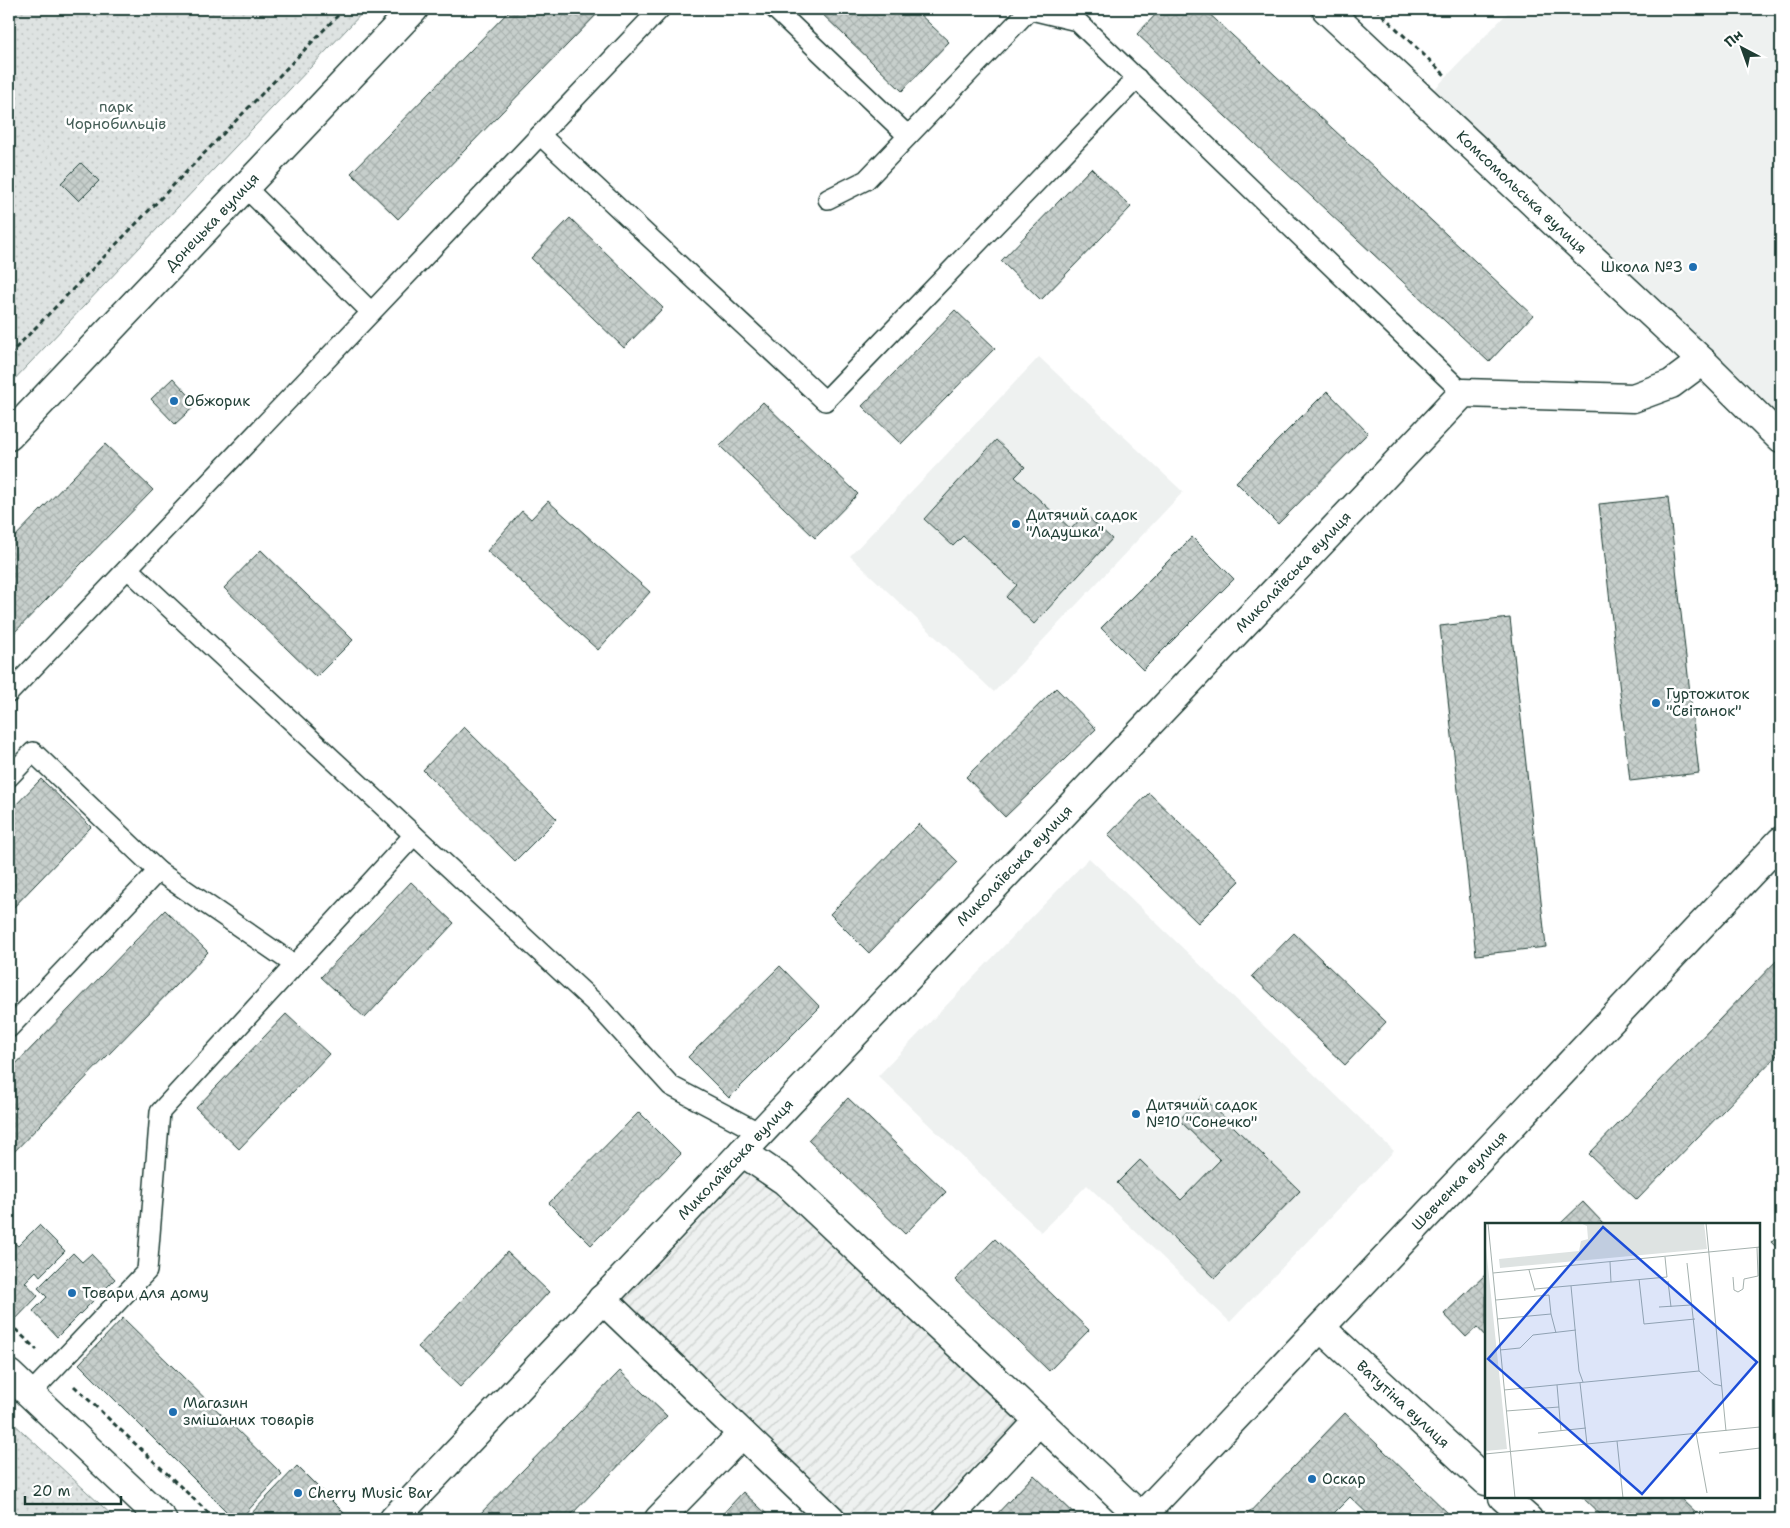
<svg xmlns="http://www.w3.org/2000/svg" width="1790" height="1528" font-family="'Shantell Sans',sans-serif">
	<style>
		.built { fill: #eef1f0 }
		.industrial { fill: url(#industrial-furrows) }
		.park { fill: url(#park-dots); stroke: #7e908b }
		.building { fill: url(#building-cross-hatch); stroke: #1f3d34 }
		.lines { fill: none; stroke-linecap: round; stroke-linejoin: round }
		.service-casing { stroke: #1f3d34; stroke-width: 22 }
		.minor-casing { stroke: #1f3d34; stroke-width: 31 }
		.path { stroke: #1f3d34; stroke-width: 3; stroke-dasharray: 5 4; stroke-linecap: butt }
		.service { stroke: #fff; stroke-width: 19 }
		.minor { stroke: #fff; stroke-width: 28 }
		.poi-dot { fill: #1f6fb2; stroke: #fff; stroke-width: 2 }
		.labels { text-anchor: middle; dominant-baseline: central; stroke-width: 5; stroke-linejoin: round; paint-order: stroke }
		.park-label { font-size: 15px; fill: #455e57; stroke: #fff }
		.street-label { font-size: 15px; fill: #1f3d34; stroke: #fff }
		.poi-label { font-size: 15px; fill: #1f3d34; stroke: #fff; text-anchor: start }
		.inset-road { fill: none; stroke: #a5b1ae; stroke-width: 1 }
		.view { fill: #1d4ed8; fill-opacity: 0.15; stroke: #1d4ed8; stroke-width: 2.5 }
		.inset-edge { fill: none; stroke: #1f3d34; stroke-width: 2.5 }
	</style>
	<defs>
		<pattern id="industrial-furrows" width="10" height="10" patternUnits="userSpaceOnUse" patternTransform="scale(1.25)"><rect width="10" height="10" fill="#eef1f0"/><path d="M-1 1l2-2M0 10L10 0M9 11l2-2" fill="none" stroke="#ccd0ce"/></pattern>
		<pattern id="park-dots" width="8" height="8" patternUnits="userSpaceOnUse" patternTransform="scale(1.25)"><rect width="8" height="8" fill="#dee3e2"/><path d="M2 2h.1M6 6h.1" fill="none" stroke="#bec4c2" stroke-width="1.8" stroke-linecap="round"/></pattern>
		<pattern id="building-cross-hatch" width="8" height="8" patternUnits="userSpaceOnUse" patternTransform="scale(1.25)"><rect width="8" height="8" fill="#c7cfcc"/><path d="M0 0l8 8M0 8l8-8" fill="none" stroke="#aab3b0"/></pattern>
	</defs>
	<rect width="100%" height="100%" fill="#fff"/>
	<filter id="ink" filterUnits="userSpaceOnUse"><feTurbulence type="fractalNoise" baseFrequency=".02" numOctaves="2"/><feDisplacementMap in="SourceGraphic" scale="10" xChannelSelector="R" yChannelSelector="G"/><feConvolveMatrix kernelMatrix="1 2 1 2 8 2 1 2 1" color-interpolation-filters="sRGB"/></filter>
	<g filter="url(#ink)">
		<g class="built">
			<polygon points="1511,9 1781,9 1781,438 1428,96"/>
			<polygon points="1039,357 1183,492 994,692 850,556"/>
			<polygon points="1089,858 1394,1151 1230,1322 1087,1185 1041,1232 878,1076"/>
		</g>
		<polygon class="industrial" points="741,1163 779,1187 1023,1421 928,1519 848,1519 616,1297"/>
		<g class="park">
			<polygon points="9,9 366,9 9,385"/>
			<polygon points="9,1419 116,1519 9,1519"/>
		</g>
		<g class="building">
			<polygon points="511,9 602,9 398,219 351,173"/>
			<polygon points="817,9 914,9 949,42 902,91"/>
			<polygon points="1161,9 1204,9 1533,315 1489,362 1137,34"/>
			<polygon points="81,163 99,181 79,201 61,183"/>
			<polygon points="1091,168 1131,207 1041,300 1001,261"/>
			<polygon points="570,218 663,308 624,348 531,258"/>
			<polygon points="955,310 995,348 901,444 862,406"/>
			<polygon points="173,378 197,404 175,424 151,399"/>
			<polygon points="1327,391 1368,433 1278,524 1236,482"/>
			<polygon points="763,402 858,494 815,538 720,446"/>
			<polygon points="996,440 1025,467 1015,477 1071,529 1085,514 1112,539 1034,624 1006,597 1017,585 963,536 953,546 924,519"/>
			<polygon points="105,444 153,490 9,638 9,543"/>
			<polygon points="1668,497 1699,773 1630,781 1599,504"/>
			<polygon points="548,501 650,592 598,650 487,551 522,511 531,519"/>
			<polygon points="1192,537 1234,579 1143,670 1101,628"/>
			<polygon points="261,550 353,640 316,677 224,588"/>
			<polygon points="1510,618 1546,947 1476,955 1440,626"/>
			<polygon points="1056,688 1096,729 1005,817 966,777"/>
			<polygon points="464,727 557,819 515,861 423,770"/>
			<polygon points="41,779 91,827 9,912 9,812"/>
			<polygon points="1149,793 1240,881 1198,923 1108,835"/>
			<polygon points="919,824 958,862 869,953 830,914"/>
			<polygon points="411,882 454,923 365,1018 321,977"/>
			<polygon points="165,910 208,952 9,1157 9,1071"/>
			<polygon points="1294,933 1386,1022 1345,1065 1252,976"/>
			<polygon points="1781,956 1781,1051 1637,1200 1589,1154"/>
			<polygon points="780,966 820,1007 729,1098 688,1057"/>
			<polygon points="286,1014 329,1054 239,1149 196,1108"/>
			<polygon points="1202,1096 1300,1191 1215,1278 1117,1183 1140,1160 1181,1200 1220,1160 1179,1120"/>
			<polygon points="848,1098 946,1192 905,1234 808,1140"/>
			<polygon points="639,1112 681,1154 591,1245 549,1203"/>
			<polygon points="1583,1202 1604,1224 1560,1224"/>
			<polygon points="39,1225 65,1251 40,1276 36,1271 25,1282 38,1296 12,1323 9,1319 9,1240 10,1239 18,1246"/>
			<polygon points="1781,1231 1781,1252 1771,1242"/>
			<polygon points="995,1239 1089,1330 1049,1371 955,1280"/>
			<polygon points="507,1252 549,1292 460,1387 418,1347"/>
			<polygon points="73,1253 82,1262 91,1254 115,1279 57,1337 33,1311 47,1297 38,1288"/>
			<polygon points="1486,1274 1486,1337 1477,1327 1466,1337 1444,1314"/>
			<polygon points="123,1318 282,1474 240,1519 234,1519 79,1364"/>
			<polygon points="620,1371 667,1416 567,1519 475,1519"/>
			<polygon points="1345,1413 1454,1519 1373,1519 1350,1497 1328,1519 1243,1519"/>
			<polygon points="297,1466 350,1519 246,1519"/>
			<polygon points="1034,1475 1080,1519 992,1519"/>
			<polygon points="743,1492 772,1519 718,1519"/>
			<polygon points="1582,1497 1679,1497 1702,1519 1605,1519"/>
		</g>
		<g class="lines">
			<g class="service-casing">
				<g id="service">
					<polyline points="775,9 908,136"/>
					<polyline points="1027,9 1077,21 1463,393"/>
					<polyline points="540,135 825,401 1137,78"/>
					<polyline points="245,187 371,312"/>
					<polyline points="828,199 866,180 1029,10"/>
					<polyline points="128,569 597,1005 671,1086 760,1133"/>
					<polyline points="9,693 660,9"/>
					<polyline points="9,777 33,752 158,871 9,1028"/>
					<polyline points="158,871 295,965"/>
					<polyline points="30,1394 147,1271 160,1112 414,835"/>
				</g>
			</g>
			<g class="minor-casing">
				<g id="minor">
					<path id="s1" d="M1326 9 1702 361 1781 439"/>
					<path id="s2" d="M9 436 414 9"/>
					<polyline points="742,1152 785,1181 1141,1517"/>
					<polyline points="602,1299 831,1519"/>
					<path id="s3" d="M1321 1328 1486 1481"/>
					<polyline points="9,1374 162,1519"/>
					<polyline points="1503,1497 1528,1519"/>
					<path id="s4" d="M394 1519 1463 393 1633 398 1671 384 1702 361"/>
					<polyline points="659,1519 742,1434"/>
					<polyline points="947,1519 1039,1421"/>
					<path id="s5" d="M1139 1519 1781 841"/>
				</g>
			</g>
			<g class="path">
				<polyline points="1376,9 1446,76"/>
				<polyline points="9,355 344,9"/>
				<polyline points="9,1323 37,1350"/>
				<polyline points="74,1386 215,1519"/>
			</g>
			<use href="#service" class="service"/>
			<use href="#minor" class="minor"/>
		</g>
	</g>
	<g class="poi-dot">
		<circle cx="1693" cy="267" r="5"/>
		<circle cx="174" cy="401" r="5"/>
		<circle cx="1016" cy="524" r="5"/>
		<circle cx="1656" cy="703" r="5"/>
		<circle cx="1136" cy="1114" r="5"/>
		<circle cx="72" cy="1293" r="5"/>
		<circle cx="173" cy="1412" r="5"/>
		<circle cx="1312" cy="1479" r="5"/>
		<circle cx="298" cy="1493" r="5"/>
	</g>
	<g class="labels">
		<g class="park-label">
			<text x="116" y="107">парк<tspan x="116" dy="17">Чорнобильців</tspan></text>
		</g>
		<g class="street-label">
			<text stroke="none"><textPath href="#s1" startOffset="268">Комсомольська вулиця</textPath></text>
			<text stroke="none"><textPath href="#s2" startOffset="295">Донецька вулиця</textPath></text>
			<text stroke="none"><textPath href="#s4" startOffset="1306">Миколаївська вулиця</textPath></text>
			<text stroke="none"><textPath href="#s4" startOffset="901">Миколаївська вулиця</textPath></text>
			<text stroke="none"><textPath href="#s4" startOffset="496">Миколаївська вулиця</textPath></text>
			<text stroke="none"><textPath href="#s5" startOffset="466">Шевченка вулиця</textPath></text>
			<text stroke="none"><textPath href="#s3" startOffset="112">Ватутіна вулиця</textPath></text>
		</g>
		<g class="poi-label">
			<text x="1683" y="267" text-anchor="end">Школа №3</text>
			<text x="184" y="401">Обжорик</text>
			<text x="1026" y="515">Дитячий садок<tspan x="1026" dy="17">"Ладушка"</tspan></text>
			<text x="1666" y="694">Гуртожиток<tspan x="1666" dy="17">"Світанок"</tspan></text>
			<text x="1146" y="1105">Дитячий садок<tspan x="1146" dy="17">№10 "Сонечко"</tspan></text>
			<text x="82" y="1293">Товари для дому</text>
			<text x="183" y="1403">Магазин<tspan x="183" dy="17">змішаних товарів</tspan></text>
			<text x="1322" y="1479">Оскар</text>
			<text x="308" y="1493">Cherry Music Bar</text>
		</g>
	</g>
	<g transform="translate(1485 1223)">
		<rect width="275" height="275" fill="#fff"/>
		<path d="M95 0H219L222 26 15 45 14 36 94 28 96 18 103 16 102 3ZM0 15 22 226 0 228Z" fill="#dee3e2"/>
		<path class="inset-road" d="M3 0 30 275M221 0 241 208M125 39 126 59M202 40 214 148M44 47 50 68M8 50 275 24M248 54 249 67 253 69 258 66 259 56 273 53 272 24M154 56 159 101 210 96M183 58 186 84M86 63 94 148 98 159M50 66 182 54 180 34M11 77 64 72 66 91 12 96M174 84 206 82M66 91 71 110M15 127 35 125 48 112 91 107M95 160 102 221M72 162 76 208M19 167 214 148 229 161 237 163M21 188 74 184M53 210 101 205M211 210 222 270M132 218 138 275M234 230 275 225M0 231 275 204"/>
		<path class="view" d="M118 4 272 139 157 271 3 136Z"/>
		<rect width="275" height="275" class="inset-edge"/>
	</g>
	<rect width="1790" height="1528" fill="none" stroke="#fff" stroke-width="30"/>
	<rect x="15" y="15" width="1760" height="1498" fill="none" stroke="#1f3d34" stroke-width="2" filter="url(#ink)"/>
	<g transform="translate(1742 48) rotate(319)" stroke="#ffffff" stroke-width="4" paint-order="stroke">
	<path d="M0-4L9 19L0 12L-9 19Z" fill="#1f3d34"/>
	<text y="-8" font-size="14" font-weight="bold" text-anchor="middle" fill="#1f3d34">Пн</text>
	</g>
	<path d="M25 1496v8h96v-8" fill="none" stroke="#1f3d34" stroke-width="2.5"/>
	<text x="32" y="1496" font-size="15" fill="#1f3d34" stroke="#ffffff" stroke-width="4" paint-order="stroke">20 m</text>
</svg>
